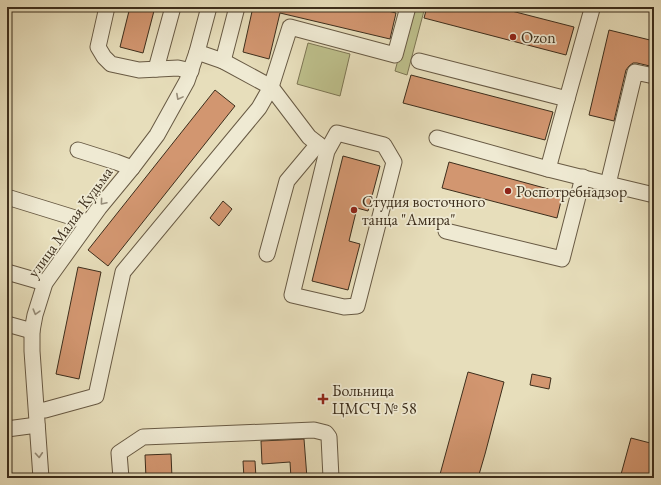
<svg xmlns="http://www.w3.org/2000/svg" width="661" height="485" font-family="'EB Garamond',serif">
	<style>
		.green { fill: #bdbf8b; stroke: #7d7654 }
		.building { fill: #d29670; stroke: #3d2e1c }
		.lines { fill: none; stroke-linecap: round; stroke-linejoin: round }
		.minor-casing { stroke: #685a44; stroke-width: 17 }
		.minor { stroke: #efead3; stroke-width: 15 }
		.oneway { stroke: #968c78 }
		.poi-dot { fill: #8f2418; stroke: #efead3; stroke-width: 1.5 }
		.labels { text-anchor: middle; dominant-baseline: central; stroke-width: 3.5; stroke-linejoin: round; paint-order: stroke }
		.poi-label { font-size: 16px; fill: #3d2e1c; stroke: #efead3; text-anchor: start }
		.street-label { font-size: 16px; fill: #3d2e1c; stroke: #efead3 }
	</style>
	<rect width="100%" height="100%" fill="#e7debb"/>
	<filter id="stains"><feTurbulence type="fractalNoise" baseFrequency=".005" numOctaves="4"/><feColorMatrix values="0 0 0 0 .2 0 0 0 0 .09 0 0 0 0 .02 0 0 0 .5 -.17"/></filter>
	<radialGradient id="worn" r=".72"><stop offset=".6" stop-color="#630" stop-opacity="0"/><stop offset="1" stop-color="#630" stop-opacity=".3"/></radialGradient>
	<g class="green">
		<polygon points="412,7 425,7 407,75 395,71"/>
		<polygon points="308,43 350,54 340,96 297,84"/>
	</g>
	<g class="building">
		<polygon points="130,7 155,7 143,53 120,47"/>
		<polygon points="253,7 371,7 396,13 390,39 280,13 269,59 243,52"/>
		<polygon points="427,7 496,7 574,27 566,55 424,18"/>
		<polygon points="609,30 654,41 654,67 637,63 633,63 629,66 626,70 614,121 589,115"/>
		<polygon points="411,75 553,112 545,140 403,103"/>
		<polygon points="215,90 235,106 108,266 88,250"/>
		<polygon points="343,156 380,166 368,211 357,208 349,241 360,244 348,290 312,281"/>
		<polygon points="449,162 563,193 557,218 442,188"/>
		<polygon points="223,201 232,209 219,226 210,218"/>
		<polygon points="78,267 101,272 79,379 56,374"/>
		<polygon points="468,372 504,382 485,454 478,478 439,478"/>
		<polygon points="532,374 551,378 549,389 530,385"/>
		<polygon points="631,438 654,444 654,474 653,478 620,478"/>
		<polygon points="304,439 307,478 291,478 290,462 262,464 261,441"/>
		<polygon points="171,454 172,478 146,478 145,455"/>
		<polygon points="243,461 255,461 256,478 244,478"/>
	</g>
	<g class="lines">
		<g class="minor-casing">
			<g id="minor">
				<polyline points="107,7 98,47 104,57 111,64 139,70 178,68 191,71"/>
				<polyline points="197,52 223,61 271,87 309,137 327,151 292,295 344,307 357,306 394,162 384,145 337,133 327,151"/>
				<polyline points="223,61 237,7"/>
				<polyline points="419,61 567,99 548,169"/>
				<polyline points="156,69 173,7"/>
				<polyline points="654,76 635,72 608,184 654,195"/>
				<polyline points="567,99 592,9"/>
				<polyline points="437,138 548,169 608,184"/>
				<polyline points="78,150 116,162 132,168"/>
				<polyline points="7,197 88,222"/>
				<polyline points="446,231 562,259 583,177"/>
				<polyline points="267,254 287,181 318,144"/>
				<polyline points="7,272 45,283"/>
				<polyline points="7,324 32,331"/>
				<polyline points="37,410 45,410 96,396 123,272 259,108 271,87 290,27 395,55 408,7"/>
				<polyline points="7,429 37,425"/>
				<polyline points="41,478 32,351 32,331 35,315 45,283 99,208 132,168 157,135 187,81 197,52 209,7"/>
				<polyline points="121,478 119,453 143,437 314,430 326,433 329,437 331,478"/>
			</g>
		</g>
		<use href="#minor" class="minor"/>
	</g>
	<defs><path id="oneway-chevron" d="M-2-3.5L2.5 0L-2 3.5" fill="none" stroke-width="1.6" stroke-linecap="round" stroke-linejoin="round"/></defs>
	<g class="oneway">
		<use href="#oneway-chevron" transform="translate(179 97) rotate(118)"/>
		<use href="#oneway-chevron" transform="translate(103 202) rotate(130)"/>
		<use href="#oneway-chevron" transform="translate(36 312) rotate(106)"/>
		<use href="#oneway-chevron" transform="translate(39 455) rotate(86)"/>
	</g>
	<g class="poi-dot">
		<circle cx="513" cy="37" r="4"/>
		<circle cx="508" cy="191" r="4"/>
		<circle cx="354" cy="210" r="4"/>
		<path d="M321 393h4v4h4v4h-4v4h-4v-4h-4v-4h4z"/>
	</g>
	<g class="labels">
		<g class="poi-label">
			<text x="521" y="37">Ozon</text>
			<text x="516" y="191">Роспотребнадзор</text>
			<text x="362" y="201">Студия восточного<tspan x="362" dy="18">танца "Амира"</tspan></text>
			<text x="332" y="390">Больница<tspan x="332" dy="18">ЦМСЧ № 58</tspan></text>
		</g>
		<g class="street-label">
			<text transform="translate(70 222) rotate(-54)">улица Малая Кудьма</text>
		</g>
	</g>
	<rect width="661" height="485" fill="none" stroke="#e7debb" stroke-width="24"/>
	<rect x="8" y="8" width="645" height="469" fill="none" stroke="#3d2e1c" stroke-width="2"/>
	<rect x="12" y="12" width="637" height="461" fill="none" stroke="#3d2e1c"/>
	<rect width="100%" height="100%" filter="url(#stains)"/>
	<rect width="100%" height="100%" fill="url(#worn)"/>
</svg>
